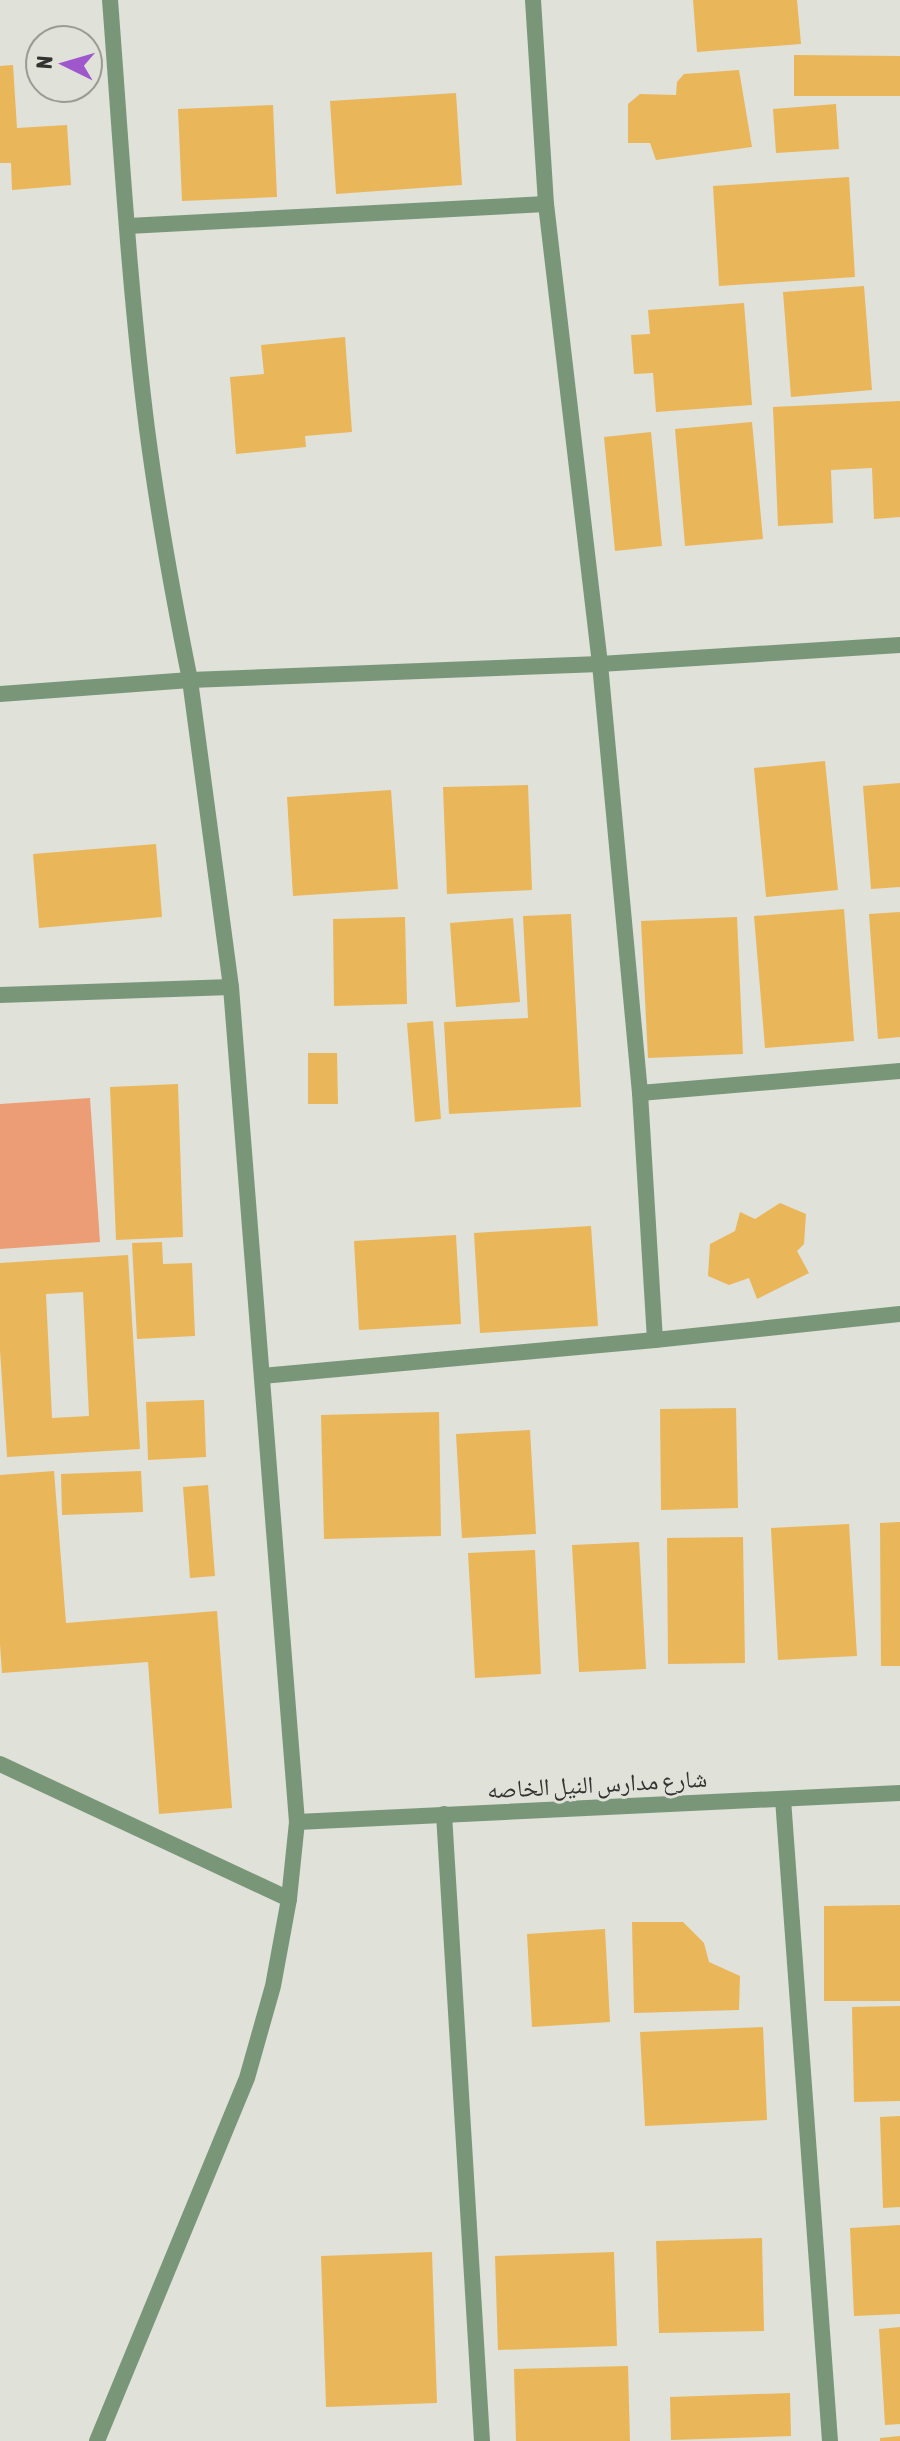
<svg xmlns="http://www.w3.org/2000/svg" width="900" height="2441" font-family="'Asap Condensed','Noto Naskh Arabic',sans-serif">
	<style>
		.green { fill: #ec9d75 }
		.building { fill: #eab65a; fill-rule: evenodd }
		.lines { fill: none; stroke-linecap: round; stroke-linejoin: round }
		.minor { stroke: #799778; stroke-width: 16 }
		.tertiary { stroke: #799778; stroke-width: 16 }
		.labels { text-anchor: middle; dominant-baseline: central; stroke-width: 6; stroke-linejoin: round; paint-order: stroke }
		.street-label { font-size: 24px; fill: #32322f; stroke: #e0e1d9 }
	</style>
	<rect width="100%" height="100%" fill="#e0e1d9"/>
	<polygon class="green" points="90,1098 100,1242 0,1249 0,1104"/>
	<g class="building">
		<polygon points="693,0 797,0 801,44 697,52"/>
		<polygon points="794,55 900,56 900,96 794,96"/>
		<polygon points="13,65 17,128 67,125 71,185 12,190 11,163 0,163 0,66"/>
		<polygon points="739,70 752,147 656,160 650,143 628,143 628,104 640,94 676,95 677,82 684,74"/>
		<polygon points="456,93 462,185 336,194 330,101"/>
		<polygon points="836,104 839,149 776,153 773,109"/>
		<polygon points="273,105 277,197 182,201 178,109"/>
		<polygon points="849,177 855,277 719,286 713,186"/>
		<polygon points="864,286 872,390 791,397 783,292"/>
		<polygon points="744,303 752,405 656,412 653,373 634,374 631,335 650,334 648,310"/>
		<polygon points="345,337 352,432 305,436 306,447 236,454 230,377 264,374 261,345"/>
		<polygon points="900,401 900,517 874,519 872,468 831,470 833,523 778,526 773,407"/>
		<polygon points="752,422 763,539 685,546 675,429"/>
		<polygon points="651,432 662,546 615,551 604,437"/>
		<polygon points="825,761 838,890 766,897 754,768"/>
		<polygon points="900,783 900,887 871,889 863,786"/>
		<polygon points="528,785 532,890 447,894 443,787"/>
		<polygon points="391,790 398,889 293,896 287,797"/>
		<polygon points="156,844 162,917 39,928 33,854"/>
		<polygon points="844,909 854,1041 765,1048 754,916"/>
		<polygon points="900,912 900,1037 878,1039 869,914"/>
		<polygon points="571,914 581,1107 449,1114 444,1022 528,1018 523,916"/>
		<polygon points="405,917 407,1004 334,1006 333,919"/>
		<polygon points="737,917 743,1054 648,1058 641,921"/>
		<polygon points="513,918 520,1002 456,1007 450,923"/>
		<polygon points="433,1021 441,1119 415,1122 407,1023"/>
		<polygon points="308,1053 337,1053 338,1104 308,1104"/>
		<polygon points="178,1084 183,1237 116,1240 110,1087"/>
		<polygon points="780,1203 806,1214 804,1244 797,1251 809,1273 757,1299 749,1278 729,1285 708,1276 710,1244 735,1231 740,1212 755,1219"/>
		<polygon points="591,1226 598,1326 480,1333 474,1233"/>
		<polygon points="456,1235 461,1324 359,1330 354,1241"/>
		<polygon points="162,1242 163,1264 192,1263 195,1336 137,1339 132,1243"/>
		<path d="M128 1255 140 1449 7 1457 0 1350V1263ZM83 1292 89 1416 52 1418 46 1294Z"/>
		<polygon points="204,1400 206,1457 148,1460 146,1402"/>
		<polygon points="736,1408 738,1508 661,1510 660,1409"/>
		<polygon points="439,1412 441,1536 324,1539 321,1415"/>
		<polygon points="530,1430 536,1534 462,1538 456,1434"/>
		<polygon points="54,1471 66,1623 217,1611 232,1808 159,1814 148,1662 2,1673 0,1644 0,1475"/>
		<polygon points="141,1471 143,1512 62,1515 61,1474"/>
		<polygon points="208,1485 215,1576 190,1578 183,1487"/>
		<polygon points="900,1522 900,1666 881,1666 880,1523"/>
		<polygon points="849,1524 857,1656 778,1660 771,1528"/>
		<polygon points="743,1537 745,1663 668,1664 667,1538"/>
		<polygon points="639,1542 646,1669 579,1672 572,1545"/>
		<polygon points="535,1550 541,1674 475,1678 468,1553"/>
		<polygon points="900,1905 900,2001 824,2001 824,1906"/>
		<polygon points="632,1922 683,1922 704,1943 709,1962 740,1976 739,2010 634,2013"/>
		<polygon points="605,1929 610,2022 532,2027 527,1934"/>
		<polygon points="900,2006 900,2101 854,2102 852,2007"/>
		<polygon points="763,2027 767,2120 645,2126 640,2032"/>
		<polygon points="900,2116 900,2207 883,2208 880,2117"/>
		<polygon points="900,2225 900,2314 854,2316 850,2228"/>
		<polygon points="762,2238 764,2331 659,2333 656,2241"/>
		<polygon points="432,2252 437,2403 326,2407 321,2256"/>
		<polygon points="614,2252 617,2346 498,2350 495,2256"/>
		<polygon points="900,2327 900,2424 885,2425 879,2329"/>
		<polygon points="628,2366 630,2441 516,2441 514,2369"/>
		<polygon points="790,2393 791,2436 671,2440 670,2397"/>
		<polygon points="900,2436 900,2441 880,2441 880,2438"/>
	</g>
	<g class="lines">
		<g class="minor">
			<path d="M110 0C121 143 129 287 147 429 158 513 173 596 190 680"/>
			<polyline points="533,0 546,204 600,664 640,1093 655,1340"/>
			<polyline points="128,226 546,204"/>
			<polyline points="0,995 231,987"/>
			<polyline points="640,1093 900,1071"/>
			<polyline points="262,1376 655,1340 900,1314"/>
			<polyline points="0,1764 289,1899"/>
			<polyline points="783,1799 830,2441"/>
			<polyline points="444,1814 482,2441"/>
		</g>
		<g class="tertiary">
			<polyline points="0,694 190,680 600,664 900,645"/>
			<polyline points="297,1822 900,1793"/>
			<polyline points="97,2441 247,2078 273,1986 289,1899 297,1822 231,987 190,680"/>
		</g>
	</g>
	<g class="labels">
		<g class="street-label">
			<text transform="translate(597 1784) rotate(-3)">شارع مدارس النيل الخاصه</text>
		</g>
	</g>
	<g transform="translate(64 64) rotate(275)"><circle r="38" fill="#e0e1d9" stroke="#9a9b95" stroke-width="2"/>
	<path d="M0-6L14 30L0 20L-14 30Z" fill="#9e58cc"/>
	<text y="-12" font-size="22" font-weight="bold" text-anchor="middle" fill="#32322f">N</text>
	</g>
</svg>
